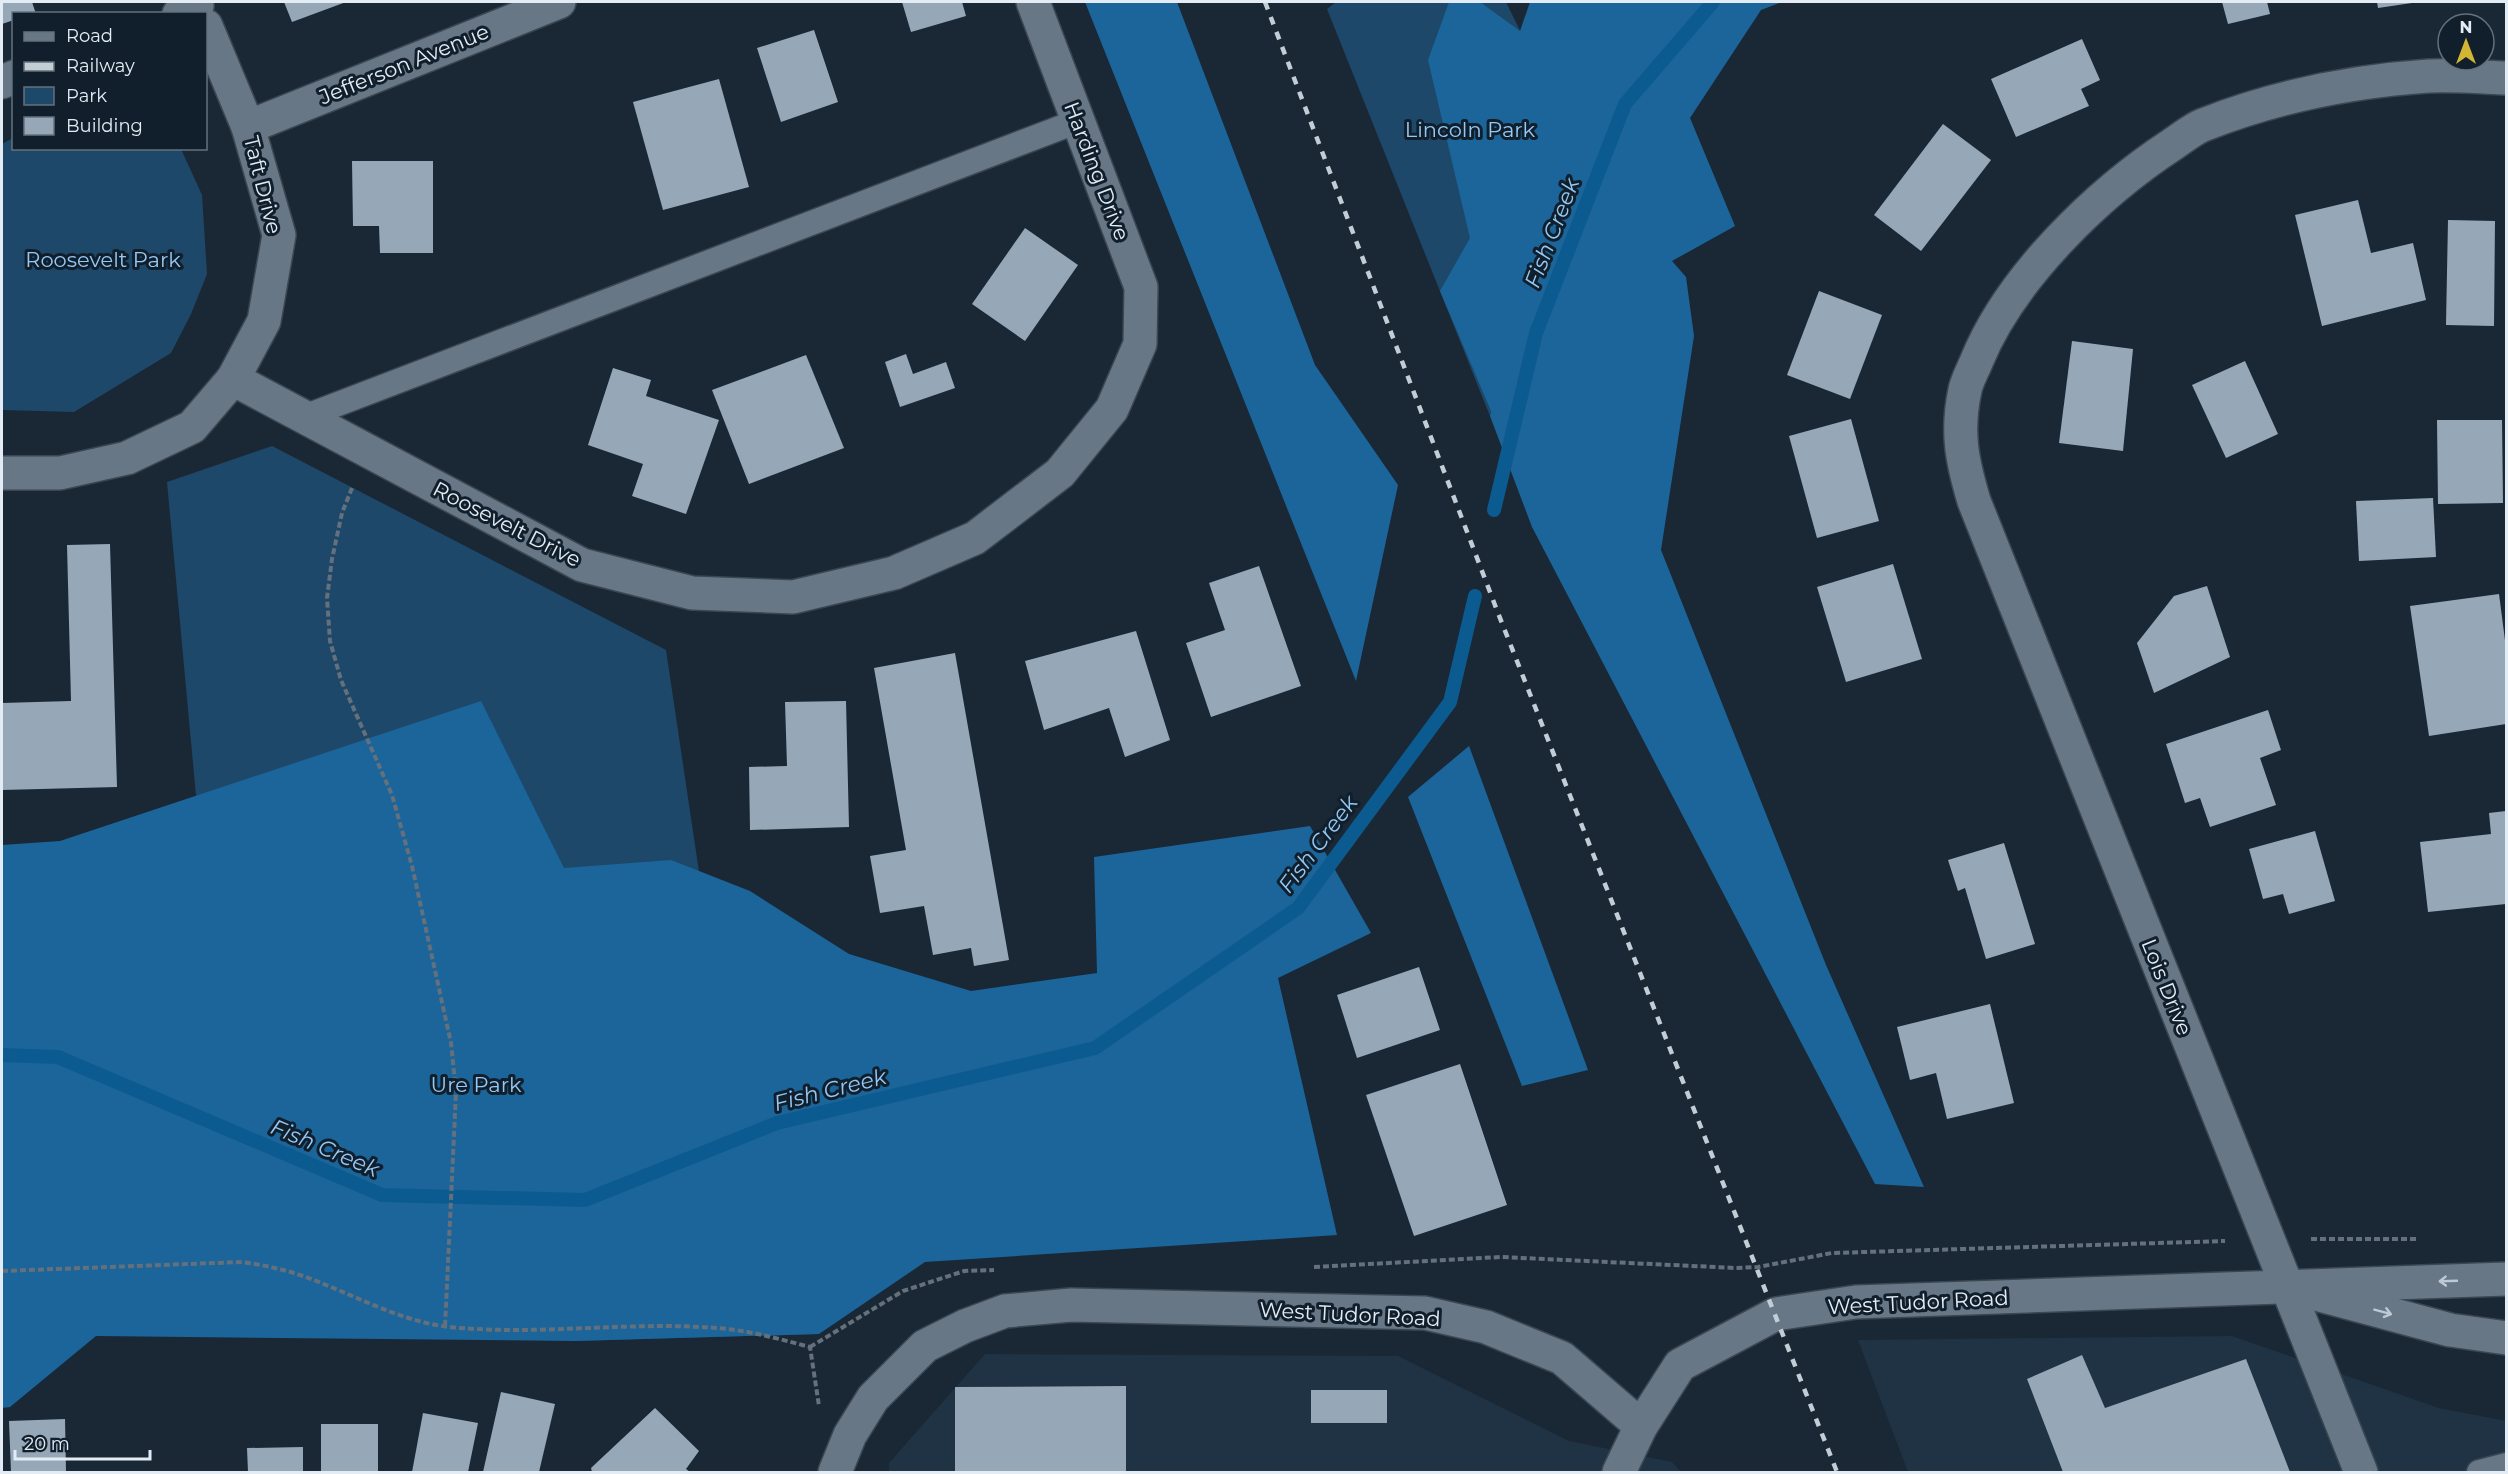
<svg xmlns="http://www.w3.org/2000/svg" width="2508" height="1474" font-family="Montserrat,sans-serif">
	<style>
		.built { fill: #1f3344 }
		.green { fill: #1d486a }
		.forest { fill: #1b659a }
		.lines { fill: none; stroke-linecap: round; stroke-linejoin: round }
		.stream { stroke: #0c5b90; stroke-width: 14 }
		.building { fill: #96a8b8 }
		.service-casing { stroke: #3a4650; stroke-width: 27 }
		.minor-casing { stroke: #3a4650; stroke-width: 36 }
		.path { stroke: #64707c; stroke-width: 4; stroke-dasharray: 6 3; stroke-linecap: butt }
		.service { stroke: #677786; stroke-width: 24 }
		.minor { stroke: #677786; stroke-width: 33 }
		.rail { stroke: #c3cdd6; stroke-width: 4.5; stroke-dasharray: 8 8; stroke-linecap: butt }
		.oneway { stroke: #bec9d4 }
		.labels { text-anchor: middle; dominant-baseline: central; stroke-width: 6; stroke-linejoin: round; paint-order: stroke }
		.street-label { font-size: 21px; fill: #e3ecf5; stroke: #101f2b }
		.park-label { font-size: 21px; fill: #94c8f5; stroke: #101f2b }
		.water-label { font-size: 22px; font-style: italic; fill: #93c7f4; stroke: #101f2b }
	</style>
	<rect width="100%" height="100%" fill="#1a2835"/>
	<g class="built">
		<polygon points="2232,1336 2439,1408 2506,1421 2506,1472 1908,1472 1858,1340"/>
		<polygon points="985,1354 1398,1356 1569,1441 1672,1462 1681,1472 889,1472 889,1463"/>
	</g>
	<g class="green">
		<polygon points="1336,2 1506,2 1565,123 1516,269 1490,416 1327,9"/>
		<polygon points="13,138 14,148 181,149 202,195 207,274 191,314 171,353 74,412 2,410 2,144"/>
		<polygon points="272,446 666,650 749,1208 819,1334 575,1341 2,1172 225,1109 167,482"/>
	</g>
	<g class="forest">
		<polygon points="1085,2 1177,2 1315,365 1398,485 1356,681"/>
		<polygon points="1449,2 1480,2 1520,31 1530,2 1782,2 1761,10 1690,118 1735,226 1672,261 1686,277 1694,336 1661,550 1826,965 1924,1187 1875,1184 1532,527 1490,416 1491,411 1440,291 1470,238 1428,60"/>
		<polygon points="481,701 564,868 671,860 750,891 849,954 971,991 1097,973 1094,857 1310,826 1371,933 1278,978 1337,1235 925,1262 819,1334 575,1341 96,1336 10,1407 2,1408 2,845 60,841"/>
		<polygon points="1469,746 1588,1070 1522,1086 1408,797"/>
	</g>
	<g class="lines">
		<g class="stream">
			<polyline points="1494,510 1536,333 1625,104 1713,2"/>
			<polyline points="2,1055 58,1057 382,1195 585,1200 777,1123 1095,1048 1298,908 1450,702 1475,596"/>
		</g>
	</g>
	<g class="building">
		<polygon points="2,2 32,2 36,14 14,14 14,20 2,24"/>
		<polygon points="284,2 346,2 292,22"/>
		<polygon points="902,2 962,2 966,16 911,32"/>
		<polygon points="2222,2 2267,2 2270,14 2228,24"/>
		<polygon points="2377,2 2412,2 2412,3 2378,8"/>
		<polygon points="814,30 838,102 781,122 757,48"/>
		<polygon points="2082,39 2100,80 2081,89 2089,106 2016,137 1991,79"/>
		<polygon points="719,79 749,187 663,210 633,102"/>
		<polygon points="1943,124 1991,160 1921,251 1874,215"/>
		<polygon points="352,161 433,161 433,253 380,253 379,226 353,226"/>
		<polygon points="2358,200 2371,253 2413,243 2426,300 2322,326 2295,215"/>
		<polygon points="2448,220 2495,221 2494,326 2446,325"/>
		<polygon points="1025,228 1078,265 1025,341 972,304"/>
		<polygon points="1819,291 1882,315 1850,399 1787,375"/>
		<polygon points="2072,341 2133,349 2123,451 2059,443"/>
		<polygon points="906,354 913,374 946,362 955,388 900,407 885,362"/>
		<polygon points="806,355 844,448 749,484 712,390"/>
		<polygon points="2245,361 2278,434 2226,458 2192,385"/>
		<polygon points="613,368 651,380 646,396 719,420 686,514 632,496 643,464 588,445"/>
		<polygon points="1851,419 1879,521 1817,538 1789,436"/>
		<polygon points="2437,420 2502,420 2503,503 2438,504"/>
		<polygon points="2433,498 2436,557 2359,561 2356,501"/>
		<polygon points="110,544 117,787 2,790 2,703 71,701 67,545"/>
		<polygon points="1893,564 1922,659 1846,682 1817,587"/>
		<polygon points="1259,566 1301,686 1211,717 1186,643 1225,630 1209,583"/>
		<polygon points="2207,586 2230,657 2154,693 2137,643 2174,596"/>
		<polygon points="2499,594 2506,648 2506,724 2429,736 2410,606"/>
		<polygon points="1136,631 1170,740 1125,757 1109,708 1044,730 1025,661"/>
		<polygon points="955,653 1009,960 974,966 971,948 933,955 924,906 880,913 870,856 906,850 874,668"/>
		<polygon points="846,701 849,827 750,830 749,767 787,766 785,702"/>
		<polygon points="2268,710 2281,750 2260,758 2276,805 2210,827 2200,798 2185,803 2166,744"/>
		<polygon points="2506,811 2506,904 2428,912 2420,842 2491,834 2489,813"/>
		<polygon points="2315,831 2335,901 2289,914 2283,894 2263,899 2249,849"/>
		<polygon points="2004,843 2035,944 1986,959 1965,888 1958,891 1948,860"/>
		<polygon points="1419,967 1440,1030 1357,1058 1337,995"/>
		<polygon points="1990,1004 2014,1103 1947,1119 1936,1073 1910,1080 1897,1027"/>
		<polygon points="1460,1064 1507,1205 1414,1236 1366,1095"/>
		<polygon points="2082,1355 2105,1408 2246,1359 2290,1472 2063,1472 2027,1379"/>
		<polygon points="1126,1386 1126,1472 955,1472 955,1387"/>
		<rect x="1311" y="1390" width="76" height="33"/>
		<polygon points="501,1392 555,1404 539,1472 483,1472"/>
		<polygon points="655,1408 699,1451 686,1469 690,1472 592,1472 591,1468"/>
		<polygon points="423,1413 478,1423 468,1472 412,1472"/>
		<polygon points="65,1419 66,1472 11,1472 9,1421"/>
		<rect x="321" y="1424" width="57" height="48"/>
		<polygon points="303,1447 303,1472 248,1472 247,1448"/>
	</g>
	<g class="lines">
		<g class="service-casing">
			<g id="service">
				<polyline points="304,417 1078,121"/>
				<polyline points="2479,1472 2506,1465"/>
			</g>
		</g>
		<g class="minor-casing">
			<g id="minor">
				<polyline points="179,14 197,6"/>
				<polyline points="206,26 248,127 279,235 264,321 233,379"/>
				<polyline points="2,82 14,77"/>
				<polyline points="248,127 559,2"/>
				<polyline points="2,473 60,473 127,458 192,427 233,379 582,565 692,593 793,597 894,573 975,538 1060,473 1112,409 1140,344 1141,287 1033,2"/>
				<polyline points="2320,1295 2450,1330 2506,1338"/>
				<polyline points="835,1472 850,1435 873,1398 925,1346 965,1326 1005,1311 1071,1305 1425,1313 1486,1327 1562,1358 1641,1426"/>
				<polyline points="1619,1472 1641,1426 1680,1365 1776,1314 1856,1302 2506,1279"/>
				<path d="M2361 1472 1974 501C1962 461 1956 432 1965 390 1967 380 1973 370 1977 360 2011 277 2098 193 2173 144 2182 138 2193 129 2203 125 2274 97 2353 81 2429 76 2455 75 2481 77 2506 78"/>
			</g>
		</g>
		<g class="path">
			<polyline points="352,488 342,513 332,559 327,598 330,641 341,680 392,795 412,866 451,1043 456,1092 445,1327"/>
			<polyline points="2311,1239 2417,1239"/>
			<polyline points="1314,1267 1501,1257 1736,1268 1758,1267 1832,1253 2225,1241"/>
			<path d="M2 1271 242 1262C263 1265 283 1269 303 1276 351 1293 398 1321 449 1327 538 1336 627 1321 716 1328 748 1330 779 1339 810 1347L819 1406"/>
			<polyline points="810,1347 903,1291 964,1271 994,1270"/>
		</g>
		<use href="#service" class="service"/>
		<use href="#minor" class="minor"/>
		<polyline class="rail" points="1265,2 1498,613 1837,1472"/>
	</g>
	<defs><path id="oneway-shaft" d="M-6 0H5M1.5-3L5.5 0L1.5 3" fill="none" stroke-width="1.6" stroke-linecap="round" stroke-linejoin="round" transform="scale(1.5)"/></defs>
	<g class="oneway">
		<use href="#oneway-shaft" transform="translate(2448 1281) rotate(178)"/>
		<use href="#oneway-shaft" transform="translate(2383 1312) rotate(15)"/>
	</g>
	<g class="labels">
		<g class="street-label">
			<text transform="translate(404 64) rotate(-22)">Jefferson Avenue</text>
			<text transform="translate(1097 171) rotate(69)">Harding Drive</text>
			<text transform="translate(263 185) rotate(76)">Taft Drive</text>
			<text transform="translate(507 524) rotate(27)">Roosevelt Drive</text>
			<text transform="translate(2167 987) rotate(68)">Lois Drive</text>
			<text transform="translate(1918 1302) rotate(-3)">West Tudor Road</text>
			<text transform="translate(1350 1314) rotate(3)">West Tudor Road</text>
		</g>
		<g class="park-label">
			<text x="1470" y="129">Lincoln Park</text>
			<text x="103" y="259">Roosevelt Park</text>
			<text x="476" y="1084">Ure Park</text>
		</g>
		<g class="water-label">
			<text transform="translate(1552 233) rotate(-69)">Fish Creek</text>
			<text transform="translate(1318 844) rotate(-53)">Fish Creek</text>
			<text transform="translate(830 1090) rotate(-14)">Fish Creek</text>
			<text transform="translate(325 1148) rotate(23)">Fish Creek</text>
		</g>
	</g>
	<rect width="2508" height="1474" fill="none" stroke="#e3ecf5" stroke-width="6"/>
	<rect x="12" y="12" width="195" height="138" fill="#101f2b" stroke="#64717c" stroke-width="1.5"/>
	<rect x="24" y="32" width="30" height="9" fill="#677786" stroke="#64717c" stroke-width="1.5"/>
	<text x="66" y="42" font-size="18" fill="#e3ecf5">Road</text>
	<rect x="24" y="62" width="30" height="9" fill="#c3cdd6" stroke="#64717c" stroke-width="1.5"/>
	<text x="66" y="72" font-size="18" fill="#e3ecf5">Railway</text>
	<rect x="24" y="87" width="30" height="18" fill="#1d486a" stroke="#64717c" stroke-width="1.5"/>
	<text x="66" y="102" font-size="18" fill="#e3ecf5">Park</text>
	<rect x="24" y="117" width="30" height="18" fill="#96a8b8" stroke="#64717c" stroke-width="1.5"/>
	<text x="66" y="132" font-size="18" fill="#e3ecf5">Building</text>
	<g transform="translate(2466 42)"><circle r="28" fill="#101f2b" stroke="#64717c" stroke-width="1.5"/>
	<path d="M0-4.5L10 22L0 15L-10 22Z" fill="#d4b635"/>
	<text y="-9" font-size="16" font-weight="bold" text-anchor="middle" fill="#e3ecf5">N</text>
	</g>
	<path d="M15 1450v9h135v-9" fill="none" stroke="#e3ecf5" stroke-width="3"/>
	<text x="24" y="1450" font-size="18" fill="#e3ecf5" stroke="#101f2b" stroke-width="4.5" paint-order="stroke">20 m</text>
</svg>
